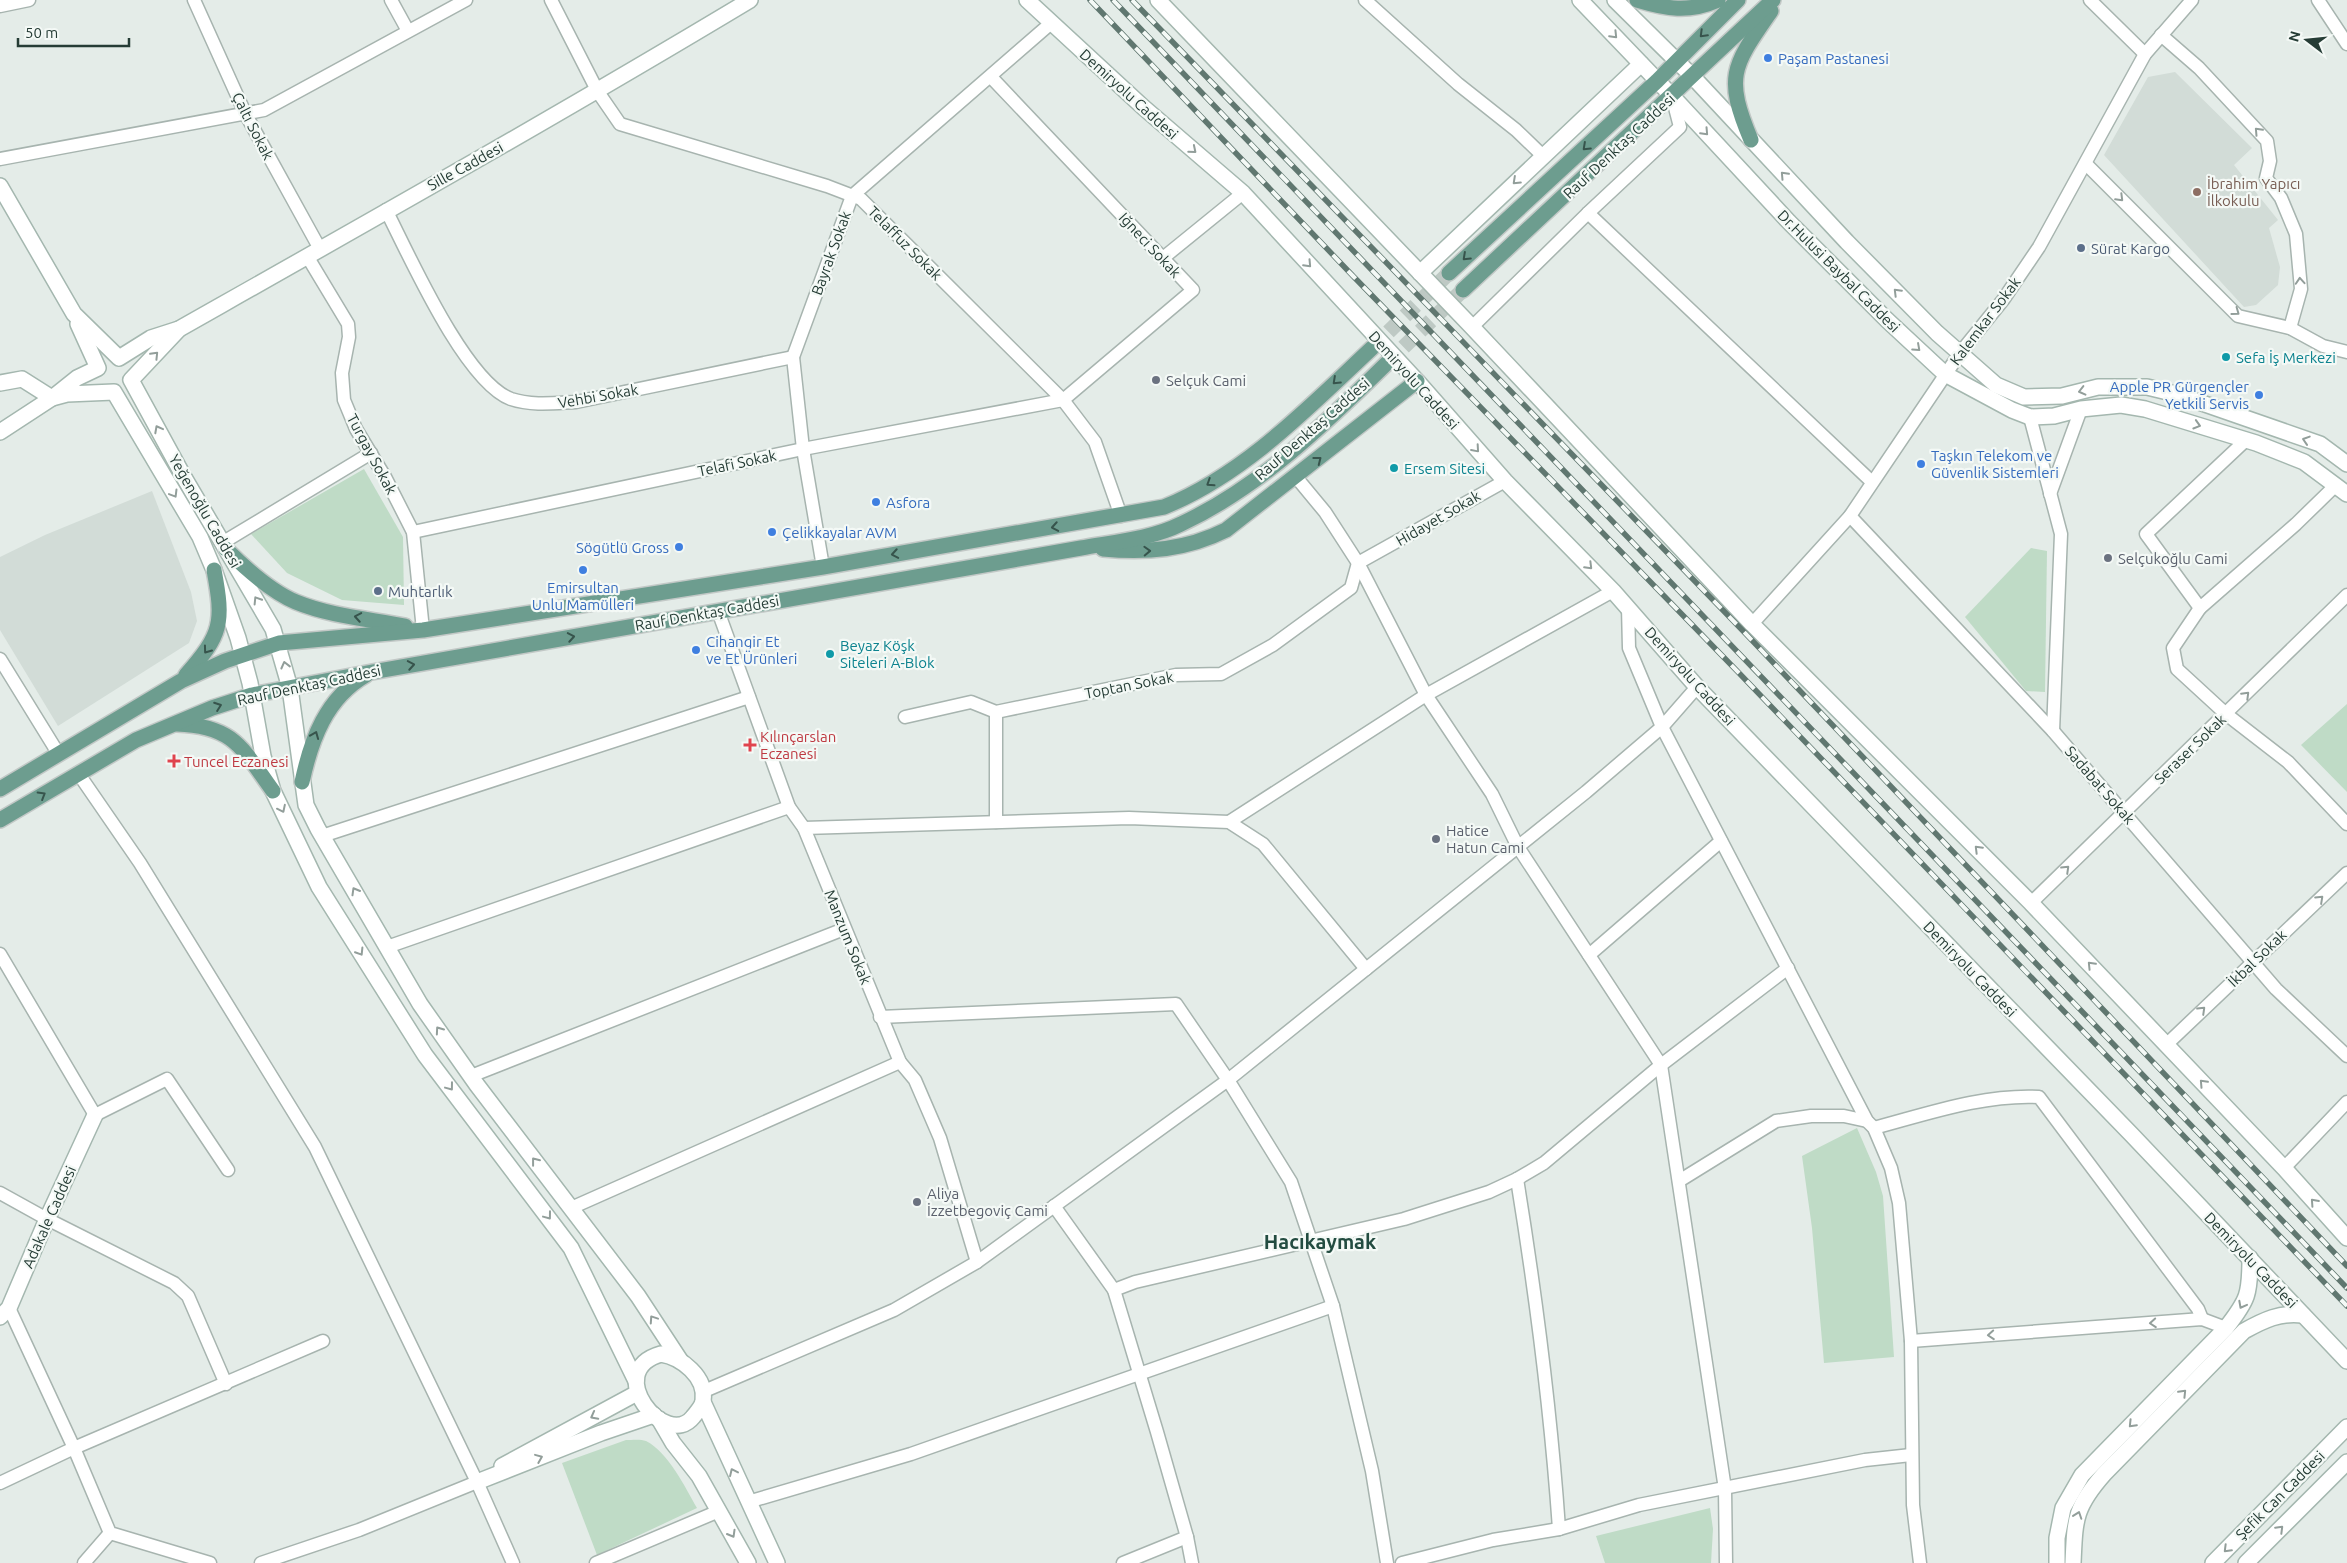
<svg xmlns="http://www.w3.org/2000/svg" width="2347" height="1563" font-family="Ubuntu,sans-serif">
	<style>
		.built { fill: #d2dcd7 }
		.green { fill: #bfdbc6 }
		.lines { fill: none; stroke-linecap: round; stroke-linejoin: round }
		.primary-tunnel { stroke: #bec9c4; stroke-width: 15; stroke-dasharray: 15 8; stroke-linecap: butt }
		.street-casing { stroke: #a7b4af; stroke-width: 15 }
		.secondary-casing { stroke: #a4b7af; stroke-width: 18 }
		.primary-casing { stroke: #c2c8c6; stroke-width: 18 }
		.street { stroke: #fff; stroke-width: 12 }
		.secondary { stroke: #fff; stroke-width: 15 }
		.primary { stroke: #6d9d8f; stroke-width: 15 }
		.rail-casing { stroke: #607770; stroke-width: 5.5 }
		.rail { stroke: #f4f9f6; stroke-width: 4; stroke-dasharray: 11; stroke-linecap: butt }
		.oneway { stroke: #37544c }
		.oneway2 { stroke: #929e9a }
		.shop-dot { fill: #3f7fe0; stroke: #f4f9f6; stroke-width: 2 }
		.education-dot { fill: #8d6e63; stroke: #f4f9f6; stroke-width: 2 }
		.service-dot { fill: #5c6f8a; stroke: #f4f9f6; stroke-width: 2 }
		.culture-dot { fill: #0f9aa8; stroke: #f4f9f6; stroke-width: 2 }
		.worship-dot { fill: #6b7280; stroke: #f4f9f6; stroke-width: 2 }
		.health-dot { fill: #e0444e; stroke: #f4f9f6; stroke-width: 2 }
		.labels { text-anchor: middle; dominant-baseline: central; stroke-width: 4.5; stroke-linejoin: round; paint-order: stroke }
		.shop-label { font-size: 15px; fill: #366cbe; stroke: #f4f9f6; text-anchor: start }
		.street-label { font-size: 15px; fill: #253c35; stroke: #f4f9f6 }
		.education-label { font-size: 15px; fill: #785e54; stroke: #f4f9f6; text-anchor: start }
		.service-label { font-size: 15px; fill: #4e5e75; stroke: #f4f9f6; text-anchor: start }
		.culture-label { font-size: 15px; fill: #0d838f; stroke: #f4f9f6; text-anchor: start }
		.worship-label { font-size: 15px; fill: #5b616d; stroke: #f4f9f6; text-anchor: start }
		.health-label { font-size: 15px; fill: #be3a42; stroke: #f4f9f6; text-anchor: start }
		.district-label { font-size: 20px; font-weight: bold; fill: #234c41; stroke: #f4f9f6 }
	</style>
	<rect width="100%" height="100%" fill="#e4ece8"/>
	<g class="built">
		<polygon points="2175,72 2252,148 2234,165 2278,220 2269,228 2280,267 2278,285 2256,305 2244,307 2104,155 2148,77"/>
		<polygon points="152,491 191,592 197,621 189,643 58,726 0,630 0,557 45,535"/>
	</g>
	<g class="green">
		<polygon points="364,469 403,537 404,605 342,600 287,573 251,534"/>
		<polygon points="2031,548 2047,551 2045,692 2026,691 1965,617"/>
		<polygon points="2347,704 2347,792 2301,745"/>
		<polygon points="1857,1128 1876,1172 1883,1196 1894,1357 1824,1363 1812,1228 1802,1156"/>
		<path d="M626 1440C632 1440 641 1439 646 1441 668 1452 685 1487 697 1508L597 1555 562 1463Z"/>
		<polygon points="1710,1508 1713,1529 1711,1563 1605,1563 1596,1536"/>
	</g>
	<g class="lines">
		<g class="primary-tunnel">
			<polyline points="1372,348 1449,273"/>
			<polyline points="1387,363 1463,290"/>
		</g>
		<g class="street-casing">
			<g id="street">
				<polyline points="194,0 245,113 320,249"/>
				<polyline points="391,0 408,31"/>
				<polyline points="551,0 598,92 620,124 827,186 861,199 1063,400 1095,442 1121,516"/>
				<polyline points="1365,0 1458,84 1516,130 1543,156"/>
				<polyline points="2090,0 2145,54"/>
				<polyline points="2318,0 2347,44"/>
				<polyline points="0,6 29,0"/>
				<polyline points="2161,35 2199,68 2267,141 2270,161 2266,178 2281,198 2296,234 2301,289 2290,328"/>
				<polyline points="0,159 264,110 466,0"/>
				<polyline points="2086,164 2238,316 2290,328 2323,346 2347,352"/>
				<path d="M386 210C409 255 465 382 511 399 532 406 555 403 576 402L793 357"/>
				<polyline points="1588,213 1872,482"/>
				<polyline points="307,256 348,324 349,337 342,373 344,400 356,429 385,477 413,532 423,630"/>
				<polyline points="1163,258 1243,193"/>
				<polyline points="1472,327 1588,213 1680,127 1672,96"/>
				<polyline points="2030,417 2061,534 2053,731"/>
				<polyline points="2246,440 2146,534 2200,608 2296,524 2336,485"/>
				<polyline points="1296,477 1325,512 1358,563 1426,695 1492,794 1518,847 1661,1065 1725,1489 1726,1563"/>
				<polyline points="2050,494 2081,409"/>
				<polyline points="1850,516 2053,731 2276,989 2347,1056"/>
				<polyline points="413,532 803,449 1063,400 1193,290 991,77"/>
				<polyline points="222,543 371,453"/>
				<polyline points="823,567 803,449 793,357 852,196 1050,24"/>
				<polyline points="1628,607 1629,648 1662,727 1867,1121 1874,1128 1891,1168 1899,1203 1911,1341 1913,1505 1920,1563"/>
				<polyline points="2200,608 2173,648 2177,669 2226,714 2288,762 2347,824"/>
				<polyline points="718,611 789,807 804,828 900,1062 915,1080 940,1138 977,1262"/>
				<polyline points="1752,624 1850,516 1960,353 2003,300 2039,247 2145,54 2192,0"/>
				<polyline points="0,659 58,753"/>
				<polyline points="996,712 996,822"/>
				<polyline points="905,717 971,702 996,712 1176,675 1221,674 1273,645 1351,588 1358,563 1505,481"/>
				<polyline points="78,773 140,863 315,1147 477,1482 513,1563"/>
				<polyline points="1229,822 1426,695 1613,591"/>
				<polyline points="804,828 1129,818 1229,822 1263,844 1366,969"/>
				<polyline points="322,836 749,697"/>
				<polyline points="2031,903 2347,595"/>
				<polyline points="387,947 789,807"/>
				<polyline points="0,954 95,1115 167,1079 228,1170"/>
				<polyline points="1589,955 1721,841"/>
				<polyline points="880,1017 1176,1004 1228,1080 1291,1182 1333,1306 1372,1471 1387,1563"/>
				<polyline points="2167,1044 2347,873"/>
				<polyline points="471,1076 844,929"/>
				<path d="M1874 1128C1927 1114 1984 1094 2039 1097L2198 1309 2202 1319"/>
				<polyline points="2284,1168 2347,1102"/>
				<path d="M1517 1179C1536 1296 1551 1412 1559 1529"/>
				<polyline points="1679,1181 1776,1121 1811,1116 1844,1116 1867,1121"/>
				<polyline points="0,1193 47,1219 174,1283 188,1296 226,1384"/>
				<polyline points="1054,1206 1114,1290 1157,1432 1187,1537 1192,1563"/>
				<polyline points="571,1208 900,1062"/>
				<polyline points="1114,1290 1135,1282 1404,1219 1489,1192 1517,1179 1544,1163 1661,1065 1788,968"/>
				<polyline points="9,1308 74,1448 110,1533 210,1563"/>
				<polyline points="1911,1341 2202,1319 2226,1328"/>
				<polyline points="702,1392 894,1310 977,1262 1228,1080 1586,792 1662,727 1697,687"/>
				<polyline points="0,1483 74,1448 323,1341"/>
				<polyline points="748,1502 911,1454 1333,1306"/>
				<polyline points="84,1563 110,1533"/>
				<polyline points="261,1563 359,1530 477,1482"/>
				<polyline points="596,1563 719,1511"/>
				<polyline points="1123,1563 1187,1537"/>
				<polyline points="1402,1563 1493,1540 1559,1529 1639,1505 1865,1460 1911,1455"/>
			</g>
		</g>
		<g class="secondary-casing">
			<g id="secondary">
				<polyline points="1027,0 1143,107 1243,193 1417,381 1505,481 1613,591 1697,687 2131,1134 2347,1361"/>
				<polyline points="1158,0 1472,327 1752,624 2031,903 2284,1168 2347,1238"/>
				<polyline points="1580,0 1672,96 1789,222 1887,320 1945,374 2012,410 2030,417 2054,416 2081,409 2121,405 2145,409 2256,443 2304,462 2347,494"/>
				<polyline points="1615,0 1693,77 1847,242 1937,333 1996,385 2024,397 2062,396 2098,387 2147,387 2176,394 2320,444 2347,464"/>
				<path d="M0 186 74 314 119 358 151 338 179 329C370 221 562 113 750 0"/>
				<polyline points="1420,273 1641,64"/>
				<polyline points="179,329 131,380 185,479 273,629 290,688 306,805 318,829 420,1004 477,1085 638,1296 680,1360"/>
				<polyline points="0,383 22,379 52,398 67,394 114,392 200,537 214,570 238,638 250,683 263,756 273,791 319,887 425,1055 571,1248 636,1381"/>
				<polyline points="0,432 52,398 77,378 98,368 78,324"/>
				<polyline points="0,1317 9,1308 47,1219 95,1115"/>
				<path d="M661 1354C681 1357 707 1377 703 1401 702 1407 696 1413 693 1417 666 1451 601 1371 661 1354Z"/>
				<polyline points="703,1402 777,1563"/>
				<polyline points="659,1419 673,1443 699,1476 748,1563"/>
				<polyline points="502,1466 637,1393"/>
				<polyline points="477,1482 601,1433 654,1415"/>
				<path d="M2057 1563V1538L2063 1508 2082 1475 2226 1328C2248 1300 2250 1294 2250 1258"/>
				<path d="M2073 1563C2075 1520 2074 1508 2104 1474L2244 1331C2264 1320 2280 1312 2303 1315"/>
				<polyline points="2213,1563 2347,1427"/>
				<polyline points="2246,1563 2347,1462"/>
			</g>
		</g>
		<g class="primary-casing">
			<g id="primary">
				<path d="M1637 0C1667 9 1688 13 1718 0"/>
				<path d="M1751 140C1724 76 1733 66 1771 11"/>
				<polyline points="1449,273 1657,81 1738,0"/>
				<polyline points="1463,290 1773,0"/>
				<path d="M226 549C246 569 270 591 296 602 330 616 369 619 405 626"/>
				<path d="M1103 549C1147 553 1186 550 1226 530L1417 381"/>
				<path d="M186 675C222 634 224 623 214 570"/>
				<path d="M177 724C234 726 242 748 273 791"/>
				<path d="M302 782C311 740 326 698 366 675"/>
				<path d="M0 789 181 681 225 661 279 643 423 630 823 567 1164 507C1245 474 1309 407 1372 348"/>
				<path d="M0 820 136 740 212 708 252 695 372 672 1081 548C1114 542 1151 539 1181 524 1260 487 1325 424 1387 363"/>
			</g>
		</g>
		<use href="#street" class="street"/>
		<use href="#secondary" class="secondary"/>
		<use href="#primary" class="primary"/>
		<g class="rail-casing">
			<g id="rail">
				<polyline points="1090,0 1353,276 1739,673 2347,1306"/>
				<polyline points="1113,0 2347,1288"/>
				<polyline points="1132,0 1746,634 2347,1266"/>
			</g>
		</g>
		<use href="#rail" class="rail"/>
	</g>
	<defs><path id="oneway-chevron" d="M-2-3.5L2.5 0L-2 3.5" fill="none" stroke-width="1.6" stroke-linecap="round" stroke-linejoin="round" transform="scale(1.25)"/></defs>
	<g class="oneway">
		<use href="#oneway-chevron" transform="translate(1703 34) rotate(135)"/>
		<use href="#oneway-chevron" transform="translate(1586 147) rotate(137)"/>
		<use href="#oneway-chevron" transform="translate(1466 257) rotate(137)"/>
		<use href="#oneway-chevron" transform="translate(1336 381) rotate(137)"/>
		<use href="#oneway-chevron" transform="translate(1318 460) rotate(-38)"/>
		<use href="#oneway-chevron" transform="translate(1210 483) rotate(147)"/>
		<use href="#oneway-chevron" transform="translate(1055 527) rotate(170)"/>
		<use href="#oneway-chevron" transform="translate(1147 551) rotate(-2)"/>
		<use href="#oneway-chevron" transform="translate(895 554) rotate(170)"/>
		<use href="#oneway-chevron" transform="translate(358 617) rotate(-170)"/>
		<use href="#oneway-chevron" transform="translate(571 637) rotate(-10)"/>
		<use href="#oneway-chevron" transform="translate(207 650) rotate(126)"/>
		<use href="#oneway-chevron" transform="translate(411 665) rotate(-10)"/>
		<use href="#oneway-chevron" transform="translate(218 706) rotate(-20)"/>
		<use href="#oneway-chevron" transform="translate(315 735) rotate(-68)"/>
		<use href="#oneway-chevron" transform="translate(42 795) rotate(-31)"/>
	</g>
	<g class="oneway2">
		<use href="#oneway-chevron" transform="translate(1614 35) rotate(46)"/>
		<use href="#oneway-chevron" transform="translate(2258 131) rotate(-133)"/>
		<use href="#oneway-chevron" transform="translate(1705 132) rotate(47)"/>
		<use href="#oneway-chevron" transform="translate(1193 150) rotate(40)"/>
		<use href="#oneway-chevron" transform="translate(1784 175) rotate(-133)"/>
		<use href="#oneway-chevron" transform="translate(1516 181) rotate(137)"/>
		<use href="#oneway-chevron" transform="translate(2120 198) rotate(45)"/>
		<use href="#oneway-chevron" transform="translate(1308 264) rotate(47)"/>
		<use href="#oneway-chevron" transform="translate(2300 281) rotate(-94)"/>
		<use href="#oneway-chevron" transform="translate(1897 292) rotate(-135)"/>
		<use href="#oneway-chevron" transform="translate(2236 312) rotate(36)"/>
		<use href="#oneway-chevron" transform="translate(1917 348) rotate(42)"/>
		<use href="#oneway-chevron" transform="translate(155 355) rotate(-46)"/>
		<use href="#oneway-chevron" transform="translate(2082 391) rotate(166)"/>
		<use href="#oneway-chevron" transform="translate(2197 425) rotate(17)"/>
		<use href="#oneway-chevron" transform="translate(158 429) rotate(-118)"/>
		<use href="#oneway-chevron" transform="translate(2306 440) rotate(-162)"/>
		<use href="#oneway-chevron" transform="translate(1476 449) rotate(49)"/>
		<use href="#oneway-chevron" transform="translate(174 494) rotate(59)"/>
		<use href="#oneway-chevron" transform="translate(1589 566) rotate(45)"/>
		<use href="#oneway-chevron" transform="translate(257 600) rotate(-122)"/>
		<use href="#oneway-chevron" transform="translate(285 665) rotate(-104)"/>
		<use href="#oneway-chevron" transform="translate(2246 695) rotate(-45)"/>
		<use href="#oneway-chevron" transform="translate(282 809) rotate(64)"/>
		<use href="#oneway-chevron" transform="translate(1978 849) rotate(-135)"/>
		<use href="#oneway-chevron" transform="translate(2066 869) rotate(-44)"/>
		<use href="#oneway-chevron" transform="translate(355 891) rotate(-120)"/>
		<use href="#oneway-chevron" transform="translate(2320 899) rotate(-43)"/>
		<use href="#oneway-chevron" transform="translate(360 952) rotate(58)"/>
		<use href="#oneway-chevron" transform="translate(2091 965) rotate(-134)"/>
		<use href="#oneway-chevron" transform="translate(2202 1010) rotate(-44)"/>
		<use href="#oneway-chevron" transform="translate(439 1030) rotate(-125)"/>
		<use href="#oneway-chevron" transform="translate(2203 1083) rotate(-133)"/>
		<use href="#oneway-chevron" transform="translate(450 1087) rotate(53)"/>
		<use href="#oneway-chevron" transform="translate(535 1161) rotate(-128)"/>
		<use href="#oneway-chevron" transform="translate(2314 1202) rotate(-132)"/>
		<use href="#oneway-chevron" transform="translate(548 1216) rotate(53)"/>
		<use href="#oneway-chevron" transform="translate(2242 1305) rotate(118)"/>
		<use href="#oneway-chevron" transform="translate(653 1319) rotate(-124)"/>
		<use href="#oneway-chevron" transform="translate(2153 1323) rotate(176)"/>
		<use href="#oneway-chevron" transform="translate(1991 1335) rotate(176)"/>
		<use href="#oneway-chevron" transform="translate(2183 1393) rotate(-46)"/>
		<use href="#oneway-chevron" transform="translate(594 1416) rotate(152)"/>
		<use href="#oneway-chevron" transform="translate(2132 1424) rotate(134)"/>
		<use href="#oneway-chevron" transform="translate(539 1458) rotate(-22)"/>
		<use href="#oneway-chevron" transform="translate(733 1472) rotate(-115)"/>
		<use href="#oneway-chevron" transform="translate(2078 1515) rotate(-71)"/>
		<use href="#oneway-chevron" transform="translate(2280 1529) rotate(-45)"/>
		<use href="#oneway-chevron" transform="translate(732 1534) rotate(60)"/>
		<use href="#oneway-chevron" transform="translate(2227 1549) rotate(135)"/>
	</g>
	<g class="shop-dot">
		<circle cx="1768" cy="58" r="5"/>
		<circle cx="2259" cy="395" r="5"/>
		<circle cx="1921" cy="464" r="5"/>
		<circle cx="876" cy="502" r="5"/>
		<circle cx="772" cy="532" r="5"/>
		<circle cx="679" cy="547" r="5"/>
		<circle cx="583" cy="570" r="5"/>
		<circle cx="696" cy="650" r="5"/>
	</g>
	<circle class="education-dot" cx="2197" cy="192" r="5"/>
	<g class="service-dot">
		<circle cx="2081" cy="248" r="5"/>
		<circle cx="378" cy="591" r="5"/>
	</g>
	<g class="culture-dot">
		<circle cx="2226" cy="357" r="5"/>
		<circle cx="1394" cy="468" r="5"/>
		<circle cx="830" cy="654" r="5"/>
	</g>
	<g class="worship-dot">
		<circle cx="1156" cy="380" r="5"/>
		<circle cx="2108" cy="558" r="5"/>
		<circle cx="1436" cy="839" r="5"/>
		<circle cx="917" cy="1202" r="5"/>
	</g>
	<g class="health-dot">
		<path d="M747.5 737.5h5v5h5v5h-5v5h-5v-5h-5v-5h5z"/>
		<path d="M171.5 753.5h5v5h5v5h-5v5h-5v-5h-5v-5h5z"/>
	</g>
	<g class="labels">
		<g class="shop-label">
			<text x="1778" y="58">Paşam Pastanesi</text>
			<text x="2249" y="386" text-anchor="end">Apple PR Gürgençler<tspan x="2249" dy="17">Yetkili Servis</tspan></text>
			<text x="1931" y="455">Taşkın Telekom ve<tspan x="1931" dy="17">Güvenlik Sistemleri</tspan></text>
			<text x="886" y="502">Asfora</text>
			<text x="782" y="532">Çelikkayalar AVM</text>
			<text x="669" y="547" text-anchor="end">Sögütlü Gross</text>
			<text x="583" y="587" text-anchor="middle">Emirsultan<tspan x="583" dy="17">Unlu Mamülleri</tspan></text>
			<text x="706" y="641">Cihangir Et<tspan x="706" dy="17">ve Et Ürünleri</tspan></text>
		</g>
		<g class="street-label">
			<text transform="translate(1129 94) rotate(42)">Demiryolu Caddesi</text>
			<text transform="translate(253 126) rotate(63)">Çaltı Sokak</text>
			<text transform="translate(1619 146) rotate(-43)">Rauf Denktaş Caddesi</text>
			<text transform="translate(465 166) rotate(-29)">Sille Caddesi</text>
			<text transform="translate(905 243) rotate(45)">Telaffuz Sokak</text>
			<text transform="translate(1150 245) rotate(47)">Iğneci Sokak</text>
			<text transform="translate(831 253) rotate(-70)">Bayrak Sokak</text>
			<text transform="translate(1839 271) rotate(45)">Dr.Hulusi Baybal Caddesi</text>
			<text transform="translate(1985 321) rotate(-53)">Kalemkar Sokak</text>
			<text transform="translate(1414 380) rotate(48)">Demiryolu Caddesi</text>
			<text transform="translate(598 396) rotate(-10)">Vehbi Sokak</text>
			<text transform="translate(1312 429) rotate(-41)">Rauf Denktaş Caddesi</text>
			<text transform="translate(372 454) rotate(62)">Turgay Sokak</text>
			<text transform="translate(737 463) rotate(-12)">Telafi Sokak</text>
			<text transform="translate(205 511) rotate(60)">Yeğenoğlu Caddesi</text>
			<text transform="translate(1438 518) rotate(-30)">Hidayet Sokak</text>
			<text transform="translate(707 613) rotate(-10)">Rauf Denktaş Caddesi</text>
			<text transform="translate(1690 676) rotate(48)">Demiryolu Caddesi</text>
			<text transform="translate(309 685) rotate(-12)">Rauf Denktaş Caddesi</text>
			<text transform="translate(1129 685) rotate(-11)">Toptan Sokak</text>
			<text transform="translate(2190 749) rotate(-44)">Seraser Sokak</text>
			<text transform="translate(2100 785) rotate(49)">Sadabat Sokak</text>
			<text transform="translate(848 937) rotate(68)">Manzum Sokak</text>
			<text transform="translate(2257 958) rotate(-44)">İkbal Sokak</text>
			<text transform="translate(1970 969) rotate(46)">Demiryolu Caddesi</text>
			<text transform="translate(49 1217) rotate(-66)">Adakale Caddesi</text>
			<text transform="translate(2251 1260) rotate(46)">Demiryolu Caddesi</text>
			<text transform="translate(2280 1495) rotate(-45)">Şefik Can Caddesi</text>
		</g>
		<g class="education-label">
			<text x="2207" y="183">İbrahim Yapıcı<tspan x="2207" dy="17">İlkokulu</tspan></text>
		</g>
		<g class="service-label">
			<text x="2091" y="248">Sürat Kargo</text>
			<text x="388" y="591">Muhtarlık</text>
		</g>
		<g class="culture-label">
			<text x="2236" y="357">Sefa İş Merkezi</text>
			<text x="1404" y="468">Ersem Sitesi</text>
			<text x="840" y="645">Beyaz Köşk<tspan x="840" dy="17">Siteleri A-Blok</tspan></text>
		</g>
		<g class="worship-label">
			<text x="1166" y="380">Selçuk Cami</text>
			<text x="2118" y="558">Selçukoğlu Cami</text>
			<text x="1446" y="830">Hatice<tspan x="1446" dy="17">Hatun Cami</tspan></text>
			<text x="927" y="1193">Aliya<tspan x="927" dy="17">İzzetbegoviç Cami</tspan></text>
		</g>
		<g class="health-label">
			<text x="760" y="736">Kılınçarslan<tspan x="760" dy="17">Eczanesi</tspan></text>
			<text x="184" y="761">Tuncel Eczanesi</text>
		</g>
		<g class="district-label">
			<text x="1320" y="1241">Hacıkaymak</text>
		</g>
	</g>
	<g transform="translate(2307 40) rotate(286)" stroke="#f4f9f6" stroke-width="4" paint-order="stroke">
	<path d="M0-4L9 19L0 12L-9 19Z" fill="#253c35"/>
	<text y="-8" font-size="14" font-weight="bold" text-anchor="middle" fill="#253c35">N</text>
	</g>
	<path d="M18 38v8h111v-8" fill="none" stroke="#253c35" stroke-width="2.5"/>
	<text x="25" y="38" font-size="15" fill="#253c35" stroke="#f4f9f6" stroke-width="4" paint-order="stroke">50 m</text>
</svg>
